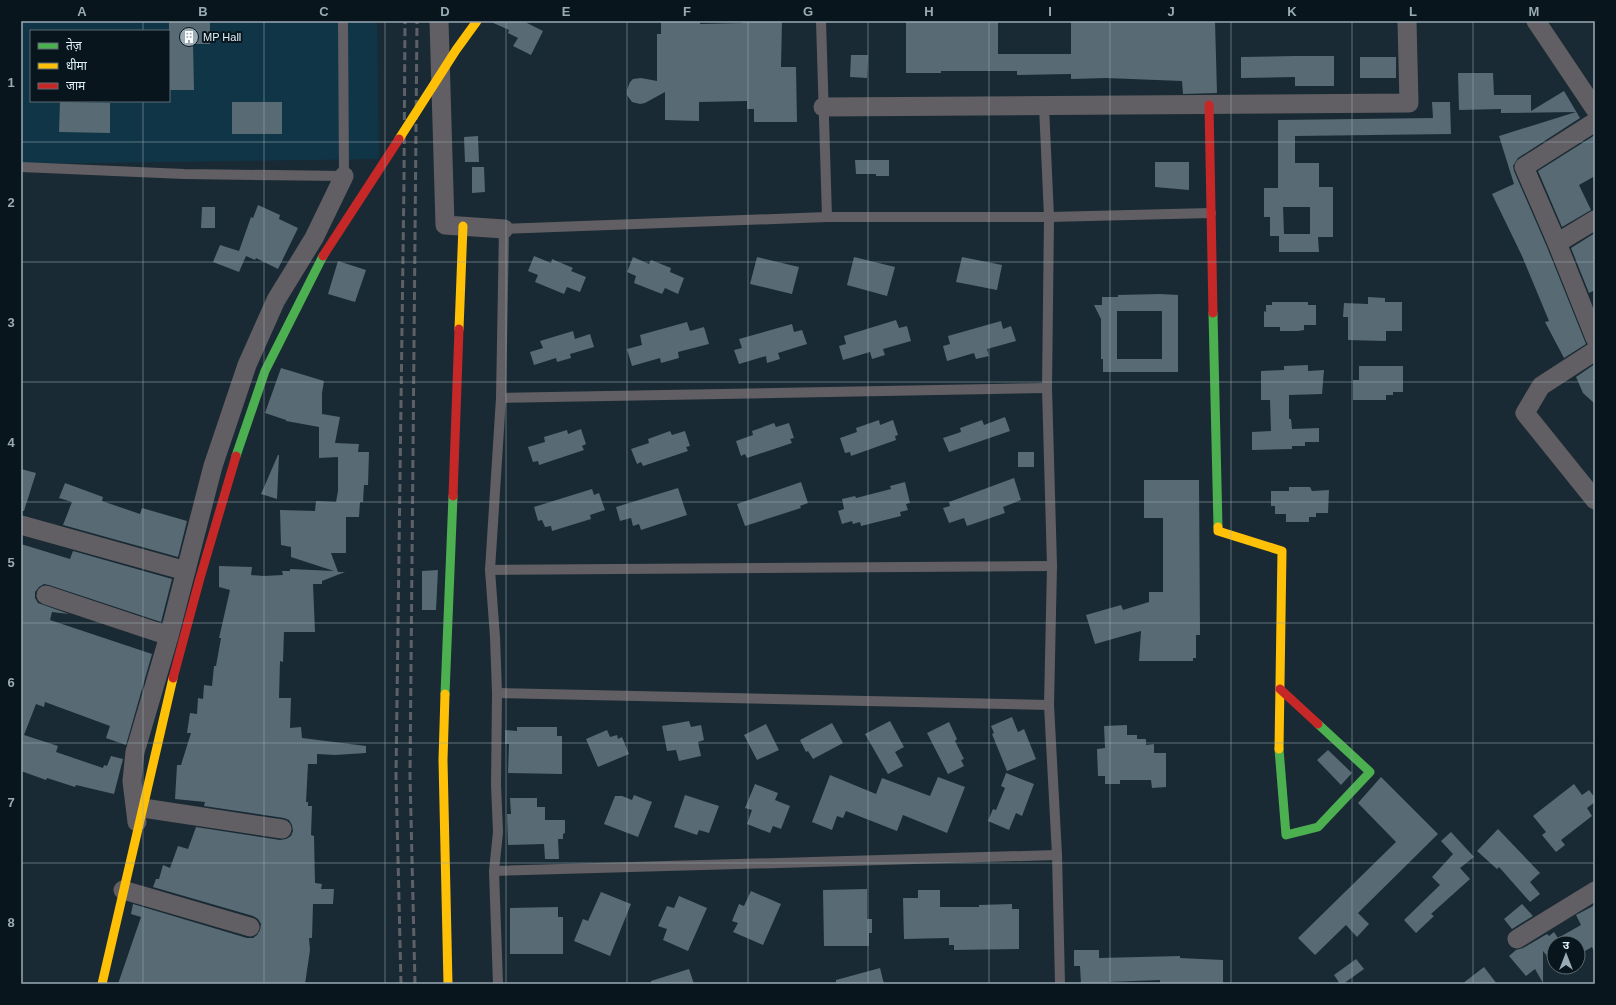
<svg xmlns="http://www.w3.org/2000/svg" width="1616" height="1005" font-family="Helvetica,'Noto Sans Devanagari',sans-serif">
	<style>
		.built { fill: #103547; fill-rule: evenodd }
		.building { fill: #586a74; fill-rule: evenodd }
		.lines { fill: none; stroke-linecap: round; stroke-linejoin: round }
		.lane { stroke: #615f63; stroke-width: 10 }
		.street { stroke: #615f63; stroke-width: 19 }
		.fast { stroke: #4caf50; stroke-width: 9 }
		.slow { stroke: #ffc107; stroke-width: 9 }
		.jam { stroke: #c62828; stroke-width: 9 }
		.rail { stroke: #5d6167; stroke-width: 3; stroke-dasharray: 8 4; stroke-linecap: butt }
		.slow-bridge { stroke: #ffc107; stroke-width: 9 }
		.jam-bridge { stroke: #c62828; stroke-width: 9 }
		.grid { fill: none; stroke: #9aabb5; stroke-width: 1; stroke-opacity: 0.55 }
		.labels { text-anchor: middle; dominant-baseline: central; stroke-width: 4; stroke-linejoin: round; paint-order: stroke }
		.poi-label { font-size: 11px; fill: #dff1fb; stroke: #08151c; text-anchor: start }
		.neatline { fill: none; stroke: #9aabb5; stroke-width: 1.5 }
		.grid-label { font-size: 13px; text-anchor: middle; font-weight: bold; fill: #9aabb5 }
	</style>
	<rect width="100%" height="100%" fill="#1a2a34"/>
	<path class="built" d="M21 21H377L379 159 21 164ZM31 31H169V101H31Z"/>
	<g class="building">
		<polygon points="169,21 210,21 210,44 193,44 194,90 169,90"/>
		<polygon points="489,21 523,21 543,31 531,55 513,46 518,38 508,33 509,30"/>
		<polygon points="661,21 700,21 700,24 742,23 742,21 782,21 781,67 796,67 797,122 754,122 754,109 747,109 747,101 699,102 699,121 665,120 665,92 645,103 640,104 632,102 627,95 627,90 630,82 633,79 641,78 657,81 657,34 661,34"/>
		<polygon points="906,21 998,21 998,54 1071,54 1071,21 1215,21 1217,93 1183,94 1182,81 1106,78 1071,79 1071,74 1017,75 1017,71 941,71 941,73 906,73"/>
		<polygon points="851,55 868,55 867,78 850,77"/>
		<polygon points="1295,56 1334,56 1334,86 1295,86 1295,77 1241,78 1241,57"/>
		<rect x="1360" y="57" width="36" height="21"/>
		<polygon points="1458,73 1493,73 1494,95 1531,95 1531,111 1564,91 1580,118 1518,158 1513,166 1514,171 1547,247 1586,344 1564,358 1545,322 1549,321 1522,256 1492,194 1514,184 1499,136 1576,112 1501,113 1501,109 1459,110"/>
		<polygon points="60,102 110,103 110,133 59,132"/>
		<rect x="232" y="102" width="50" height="32"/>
		<path d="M1432 102H1450L1451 134 1295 136V163H1319V187H1333V237H1318L1319 252H1279V236H1270V217H1264V188H1278V120L1433 118ZM1283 207H1310V234H1284Z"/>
		<polygon points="1595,135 1595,176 1579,185 1591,210 1562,227 1538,171"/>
		<polygon points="478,136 479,162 465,162 464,137"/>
		<polygon points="855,160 889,160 889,176 876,176 876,174 856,174"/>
		<polygon points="1155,162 1189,162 1189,190 1155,187"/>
		<polygon points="472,167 484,167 485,192 472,193"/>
		<polygon points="258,205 280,215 279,219 298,228 278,269 256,258 255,260 246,256 239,272 213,262 220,245 239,251 251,217 253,218"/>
		<polygon points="202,207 215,207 215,228 201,228"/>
		<polygon points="1595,233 1595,290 1589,293 1571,248"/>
		<polygon points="534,256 551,263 552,259 573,268 571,271 586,277 580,292 567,287 564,294 535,282 538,275 528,271"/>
		<polygon points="633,257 649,264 651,260 671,268 670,272 684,278 678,294 665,288 662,294 634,283 636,276 627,272"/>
		<polygon points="757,257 799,267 792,294 750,284"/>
		<polygon points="854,257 895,267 887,296 847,285"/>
		<polygon points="962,257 1002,265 997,290 956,282"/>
		<polygon points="338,261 366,270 355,302 328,294"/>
		<path d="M1160 294 1178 295V372H1103V359H1101V319L1094 305H1102V297H1118V295ZM1117 311H1162V359H1117Z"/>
		<polygon points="1368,297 1385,298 1385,302 1402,302 1402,331 1386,331 1386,341 1348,340 1348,317 1343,317 1344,303 1368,304"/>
		<polygon points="1272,302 1308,302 1308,305 1316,305 1316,325 1304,325 1304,330 1298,331 1280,331 1280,327 1264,327 1264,311 1266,312 1266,305 1272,305"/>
		<polygon points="896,320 899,328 907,326 911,341 883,349 885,355 872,359 870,352 843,360 839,346 846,344 844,336"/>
		<polygon points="1001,321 1003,329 1011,326 1016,341 987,349 989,356 976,359 974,353 947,361 943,346 950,344 948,336"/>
		<polygon points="687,322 690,331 704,327 709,344 678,352 679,358 661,363 660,358 632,366 627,349 642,345 640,335"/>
		<polygon points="792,324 794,332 802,330 807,344 778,353 780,359 767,363 766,356 739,364 734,350 742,348 739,339"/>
		<polygon points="573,331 575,339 590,334 594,347 570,354 571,358 557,362 556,358 534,365 530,352 543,348 540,341"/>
		<polygon points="1595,364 1595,404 1583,393 1576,377"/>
		<polygon points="1308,365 1308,371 1324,370 1322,394 1289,395 1289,419 1291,419 1292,429 1319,428 1319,442 1305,442 1305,446 1292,446 1292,449 1252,450 1252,432 1271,431 1270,400 1261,400 1261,371 1284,370 1284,366"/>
		<polygon points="1359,366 1403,366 1403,392 1393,392 1393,395 1386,395 1386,400 1353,400 1353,380 1359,380"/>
		<polygon points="281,368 324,381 322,393 322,414 340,417 335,443 359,444 358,452 369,452 368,485 364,485 363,502 360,502 359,517 346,517 346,553 331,553 338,572 345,572 322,581 322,584 313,584 315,632 284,632 283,662 280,661 279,698 291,698 290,728 301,727 302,738 366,746 366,753 335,755 317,754 317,764 308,764 306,802 308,802 308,806 312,806 311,835 314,836 315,883 322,884 321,889 334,889 333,904 313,904 312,938 309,938 310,950 305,984 118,984 141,917 131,914 133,904 247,938 253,938 257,935 260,930 261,924 258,919 253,916 153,887 156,879 159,879 163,865 170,868 178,846 188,849 196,827 280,840 286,839 291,836 293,831 292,825 289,820 284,818 204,806 205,802 175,799 177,765 181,765 191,733 187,733 190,713 197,714 198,698 203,699 204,685 212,686 214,666 216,666 221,638 219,638 230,590 219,587 219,566 252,567 251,575 264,576 283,575 282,571 290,571 290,569 334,571 291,557 291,547 281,545 280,510 315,511 316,501 336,502 338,491 338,457 319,458 319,427 286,421 286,420 265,413"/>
		<polygon points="1005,417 1010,431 949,452 943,438 961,432 960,428 982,420 984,425"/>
		<polygon points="879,420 880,425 893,420 898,435 895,436 896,440 851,456 850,452 845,453 840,438 857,432 856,428"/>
		<polygon points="774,423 776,427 789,423 794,438 790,439 792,443 747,458 745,454 741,456 736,441 753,435 752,431"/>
		<polygon points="581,429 586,444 582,446 584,450 539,465 538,461 533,462 528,447 545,442 544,437 567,430 568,434"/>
		<polygon points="670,431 672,435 685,431 690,446 686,447 688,451 643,466 641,462 637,464 631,449 649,443 648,439"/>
		<rect x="1018" y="452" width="16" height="15"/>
		<polygon points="278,455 279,455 277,499 261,494"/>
		<polygon points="21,469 36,473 24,511 21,511"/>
		<polygon points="1014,478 1021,500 1003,507 1005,513 967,526 964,518 949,523 943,508 950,506 949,502"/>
		<polygon points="1144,480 1199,480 1200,635 1196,635 1196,658 1193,658 1193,661 1139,661 1141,631 1095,644 1086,615 1121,605 1123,610 1149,602 1149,592 1163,592 1163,518 1144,518"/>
		<polygon points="801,482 808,503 800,506 801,508 745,526 737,504"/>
		<polygon points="905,482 910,503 906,504 908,510 900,512 901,516 861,526 860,522 853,524 852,521 842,524 838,511 844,509 842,499 855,496 856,498 891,489 890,486"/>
		<polygon points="65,483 103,497 102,501 140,514 142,508 187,521 178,557 63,525 72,502 59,498"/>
		<polygon points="1289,487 1310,487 1312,491 1329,490 1328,513 1316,513 1316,517 1309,517 1309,522 1286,522 1286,514 1275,514 1275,506 1271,506 1271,491 1289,491"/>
		<polygon points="678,488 687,515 641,530 639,524 633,526 631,518 620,521 616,507"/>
		<polygon points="592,489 594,495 599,493 605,510 590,515 591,519 552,531 551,526 545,527 542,520 538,521 534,507"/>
		<polygon points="21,544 70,559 73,551 172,579 161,622 49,585 44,584 39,587 35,592 35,598 38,603 69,614 52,612 50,620 152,654 126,745 106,738 110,726 45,702 44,707 36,704 24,735 58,746 56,752 103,768 104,765 107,766 111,756 123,759 114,794 76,785 75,787 47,778 46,780 21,771"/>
		<polygon points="438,570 436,610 422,610 422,571"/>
		<polygon points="1012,717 1018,732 1024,729 1036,759 1007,771 992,734 994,733 991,726"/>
		<polygon points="689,721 691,727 701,725 704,740 698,742 701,756 679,761 676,750 667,751 662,726"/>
		<polygon points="890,721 904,747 895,752 903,766 888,774 865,734"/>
		<polygon points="949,722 957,739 955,741 964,759 961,760 964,766 948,774 927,733"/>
		<polygon points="832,723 843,743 813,759 808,751 806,752 800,740"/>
		<polygon points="766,724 779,750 757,760 744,735"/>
		<polygon points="1127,725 1127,735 1137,735 1137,739 1146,739 1146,745 1154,744 1154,753 1166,753 1166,787 1152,788 1151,780 1120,780 1120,784 1105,784 1105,776 1098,776 1097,749 1105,748 1104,726"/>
		<polygon points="517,727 557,727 557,736 562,736 562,774 508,773 509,744 505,744 505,730 517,731"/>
		<polygon points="607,730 610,737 617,735 618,739 622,737 629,754 598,767 586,739"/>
		<polygon points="1328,750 1352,773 1341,785 1317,760"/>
		<polygon points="1006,773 1034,784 1022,816 1016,813 1009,830 988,821 993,809 996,810 1005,788 1001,786"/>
		<polygon points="830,775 876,794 882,778 930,796 938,777 965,787 947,833 903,815 897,831 846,811 843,818 837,816 832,830 812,822"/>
		<polygon points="1381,777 1438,834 1358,913 1369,924 1357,937 1346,925 1315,955 1298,938 1396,842 1358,803"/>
		<polygon points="755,784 778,793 775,800 790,806 781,829 773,826 770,833 747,824 752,810 745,808"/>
		<polygon points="1574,784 1582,795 1589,790 1595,798 1595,802 1587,808 1592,816 1561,840 1565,845 1556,852 1542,835 1546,832 1533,816"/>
		<polygon points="634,795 652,802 638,837 604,824 615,796 622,796 632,800"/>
		<polygon points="685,795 719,806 709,833 699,830 697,835 674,827"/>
		<polygon points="510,798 537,798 537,807 545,807 545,820 565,820 565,833 563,834 563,839 558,839 559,859 545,859 544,844 508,845 507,814 511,814"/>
		<polygon points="1498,829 1540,873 1530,882 1540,894 1530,902 1499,867 1497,869 1477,851"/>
		<polygon points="1451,832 1474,857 1460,868 1470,879 1431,914 1434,916 1416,933 1404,920 1440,885 1432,877 1453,854 1441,841"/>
		<polygon points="867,889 867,919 872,919 872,933 869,933 869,946 824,946 823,890"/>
		<polygon points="918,890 940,890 940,907 979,907 979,905 1012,904 1012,909 1019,909 1019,949 954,950 954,945 949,945 949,938 904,939 903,898 918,898"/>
		<polygon points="751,891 781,904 763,945 733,932 738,923 732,921 739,904 744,906"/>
		<polygon points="601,892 631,904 610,956 574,941 583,919 588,921"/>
		<polygon points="679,896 707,908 688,951 663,940 667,929 658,926 667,906 674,908"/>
		<polygon points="1522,904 1533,916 1512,929 1504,919"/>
		<polygon points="1595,905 1595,954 1592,947 1578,955 1578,943 1554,943 1554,965 1543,951 1543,983 1535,969 1526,976 1509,956 1516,950 1523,948 1547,934 1549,936 1554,932 1558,938 1581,925 1576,915"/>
		<polygon points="558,907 558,917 563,917 563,954 510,954 510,908"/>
		<polygon points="1074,950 1099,950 1099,958 1180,956 1180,958 1223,960 1223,984 1160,984 1160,980 1108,982 1108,984 1081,984 1080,966 1074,966"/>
		<polygon points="1356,959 1364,969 1343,984 1340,984 1334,975"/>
		<polygon points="1484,967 1497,984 1462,984"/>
		<polygon points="880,968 884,984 836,984 836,980"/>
		<polygon points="689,969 694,984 651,984 651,981"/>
	</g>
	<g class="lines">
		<g class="lane">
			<polyline points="821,21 827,217"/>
			<polyline points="1044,106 1049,217 1211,213"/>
			<polyline points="21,167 184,174 344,176 343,21"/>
			<polyline points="501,398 1047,388"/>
			<polyline points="490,570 1052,566"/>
			<polyline points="497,693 1049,705"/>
			<polyline points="494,871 1057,855"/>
			<polyline points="498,984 494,871 498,832 496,785 497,693 495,637 490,570 501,398 504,229 827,217 1049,217 1047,388 1052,566 1049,705 1057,855 1060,984"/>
		</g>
		<g class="street">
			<polyline points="439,21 445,225 504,229"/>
			<polyline points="1536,21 1595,109"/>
			<polyline points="823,107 1409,103 1407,21"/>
			<polyline points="1595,122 1524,167 1557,243 1595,338"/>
			<polyline points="1557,243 1595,220"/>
			<polyline points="1595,351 1541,386 1525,413 1595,500"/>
			<polyline points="21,525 186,571"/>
			<polyline points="46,595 169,636"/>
			<polyline points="143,808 282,829"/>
			<polyline points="137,822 132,781 135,752 169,636 213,466 247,365 276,300 314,238 344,176"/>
			<polyline points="123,890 250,927"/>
			<polyline points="1517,939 1595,891"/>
		</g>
		<g class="fast">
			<polyline points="1213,313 1218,527"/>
			<polyline points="236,456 265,371 323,256"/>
			<polyline points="445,694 453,496"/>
			<polyline points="1279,749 1286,835 1318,827 1370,772 1318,724"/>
		</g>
		<g class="slow">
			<polyline points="459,329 463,226"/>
			<polyline points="1218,527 1218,531 1282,551 1279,749"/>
			<polyline points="445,694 443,760 448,984"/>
			<polyline points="102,984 173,678"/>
		</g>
		<g class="jam">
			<polyline points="1209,105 1213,313"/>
			<polyline points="453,496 459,329"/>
			<polyline points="173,678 200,578 236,456"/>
			<polyline points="1280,689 1318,724"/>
		</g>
		<g class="rail">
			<polyline points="401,984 396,775 404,181 405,21"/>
			<polyline points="415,984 410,776 417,21"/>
		</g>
		<polyline class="slow-bridge" points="399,139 456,50 477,21"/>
		<polyline class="jam-bridge" points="323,256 399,139"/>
	</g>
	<path class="grid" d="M143 21V31M264 21V984M385 21V984M506 21V984M627 21V984M748 21V984M868 21V984M989 21V984M1110 21V984M1231 21V984M1352 21V984M1473 21V984M143 101V984M21 142H1595M21 262H1595M21 382H1595M21 502H1595M21 623H1595M21 743H1595M21 863H1595"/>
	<defs>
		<g id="building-disc" transform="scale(1)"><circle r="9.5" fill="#9aabb5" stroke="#08151c"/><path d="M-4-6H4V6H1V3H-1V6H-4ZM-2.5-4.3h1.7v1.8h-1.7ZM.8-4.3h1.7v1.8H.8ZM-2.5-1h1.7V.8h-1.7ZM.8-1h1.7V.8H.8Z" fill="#fff"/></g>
	</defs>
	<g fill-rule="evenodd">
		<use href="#building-disc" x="189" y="37"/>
	</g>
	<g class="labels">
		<g class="poi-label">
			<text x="203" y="37">MP Hall</text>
		</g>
	</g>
	<rect width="1616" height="1005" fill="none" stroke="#08151c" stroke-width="44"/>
	<rect x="30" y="30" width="140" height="72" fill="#08151c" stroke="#5e6d75"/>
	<rect x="38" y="43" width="20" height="6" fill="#4caf50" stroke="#5e6d75"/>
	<text x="66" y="50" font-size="12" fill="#dff1fb">तेज़</text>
	<rect x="38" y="63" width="20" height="6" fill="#ffc107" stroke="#5e6d75"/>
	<text x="66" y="70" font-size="12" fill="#dff1fb">धीमा</text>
	<rect x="38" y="83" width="20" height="6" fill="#c62828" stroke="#5e6d75"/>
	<text x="66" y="90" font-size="12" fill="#dff1fb">जाम</text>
	<g transform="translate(1566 955)"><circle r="19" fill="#08151c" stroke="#5e6d75"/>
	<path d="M0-3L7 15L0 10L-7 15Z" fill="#9aabb5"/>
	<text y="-6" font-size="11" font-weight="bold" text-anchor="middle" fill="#dff1fb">उ</text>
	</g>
	<rect x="22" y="22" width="1572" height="961" class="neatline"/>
	<g class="grid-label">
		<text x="82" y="16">A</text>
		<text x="203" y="16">B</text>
		<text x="324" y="16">C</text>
		<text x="445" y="16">D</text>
		<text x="566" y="16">E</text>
		<text x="687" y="16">F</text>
		<text x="808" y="16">G</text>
		<text x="929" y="16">H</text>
		<text x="1050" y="16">I</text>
		<text x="1171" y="16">J</text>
		<text x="1292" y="16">K</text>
		<text x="1413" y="16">L</text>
		<text x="1534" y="16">M</text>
		<text x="11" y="87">1</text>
		<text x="11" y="207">2</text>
		<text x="11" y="327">3</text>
		<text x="11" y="447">4</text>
		<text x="11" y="567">5</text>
		<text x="11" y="687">6</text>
		<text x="11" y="807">7</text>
		<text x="11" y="927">8</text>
	</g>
</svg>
